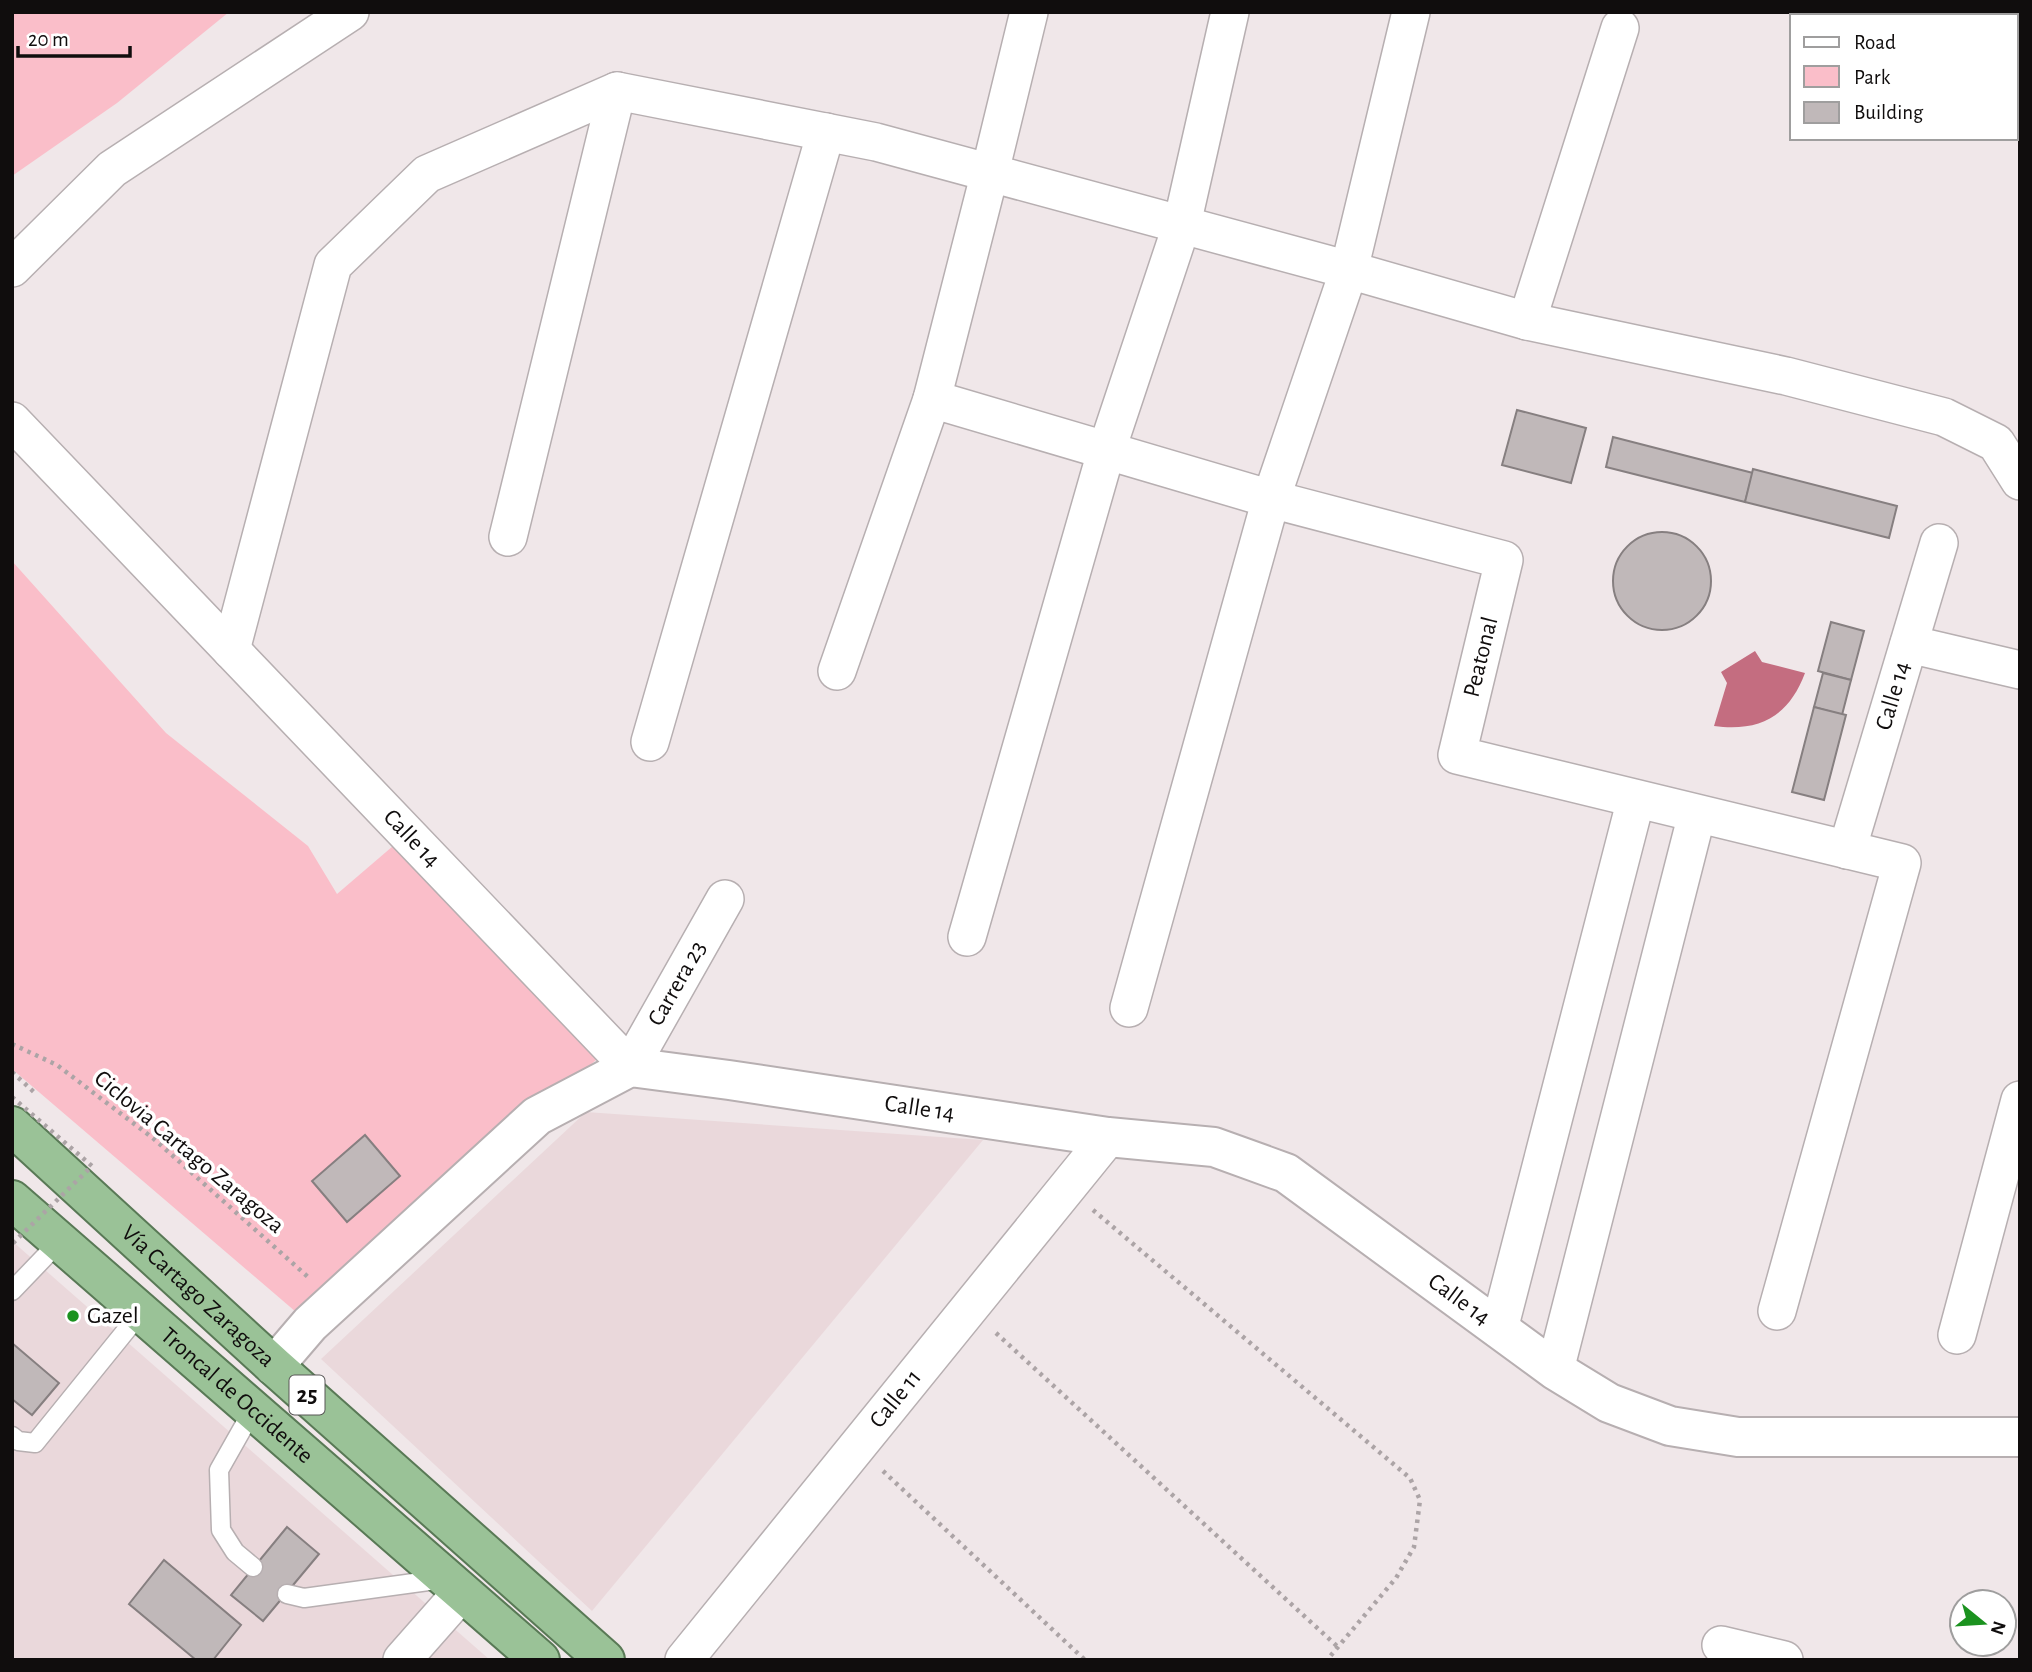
<svg xmlns="http://www.w3.org/2000/svg" width="2032" height="1672" font-family="'Alegreya Sans',sans-serif">
	<style>
		.built { fill: #ead8db }
		.green { fill: #fabec9 }
		.water { fill: #c46d80 }
		.building { fill: #c0b8b9; stroke: #867f80; stroke-width: 2 }
		.lines { fill: none; stroke-linecap: round; stroke-linejoin: round }
		.service-casing { stroke: #b7afb1; stroke-width: 21 }
		.minor-casing { stroke: #b7afb1; stroke-width: 40 }
		.tertiary-casing { stroke: #b7afb1; stroke-width: 42 }
		.trunk-casing { stroke: #597956; stroke-width: 42 }
		.path { stroke: #aca4a6; stroke-width: 4.5; stroke-dasharray: 3.5 5; stroke-linecap: butt }
		.service { stroke: #fff; stroke-width: 18 }
		.minor { stroke: #fff; stroke-width: 37 }
		.tertiary { stroke: #fff; stroke-width: 38 }
		.trunk { stroke: #9ac297; stroke-width: 38 }
		.path-bridge { stroke: #aca4a6; stroke-width: 4.5; stroke-dasharray: 3.5 5; stroke-linecap: butt }
		.poi-dot { fill: #1b921f; stroke: #fff; stroke-width: 2.5 }
		.labels { text-anchor: middle; dominant-baseline: central; stroke-width: 7; stroke-linejoin: round; paint-order: stroke }
		.shield { fill: #fff; stroke: #585656; stroke-width: 2 }
		.shield-label { font-size: 23px; font-weight: bold; fill: #100d0d }
		.street-label { font-size: 24px; fill: #100d0d; stroke: #fff }
		.poi-label { font-size: 24px; fill: #100d0d; stroke: #fff; text-anchor: start }
	</style>
	<rect width="100%" height="100%" fill="#f0e7e9"/>
	<g class="built">
		<polygon points="586,1112 983,1140 592,1611 321,1359"/>
		<polygon points="12,1241 490,1660 12,1660"/>
	</g>
	<g class="green">
		<polygon points="12,12 229,12 117,103 12,176"/>
		<polygon points="12,561 166,733 308,846 337,894 407,834 610,1047 310,1324 12,1069"/>
	</g>
	<path class="water" d="M1755 651 1762 662 1805 673C1789 716 1760 732 1714 726L1727 683 1721 672Z"/>
	<g class="building">
		<polygon points="1517,410 1586,428 1571,483 1502,465"/>
		<polygon points="1613,437 1753,473 1745,502 1606,467"/>
		<polygon points="1753,469 1897,506 1889,538 1745,502"/>
		<circle cx="1662" cy="581" r="49"/>
		<polygon points="1831,622 1864,631 1851,680 1818,671"/>
		<polygon points="1823,673 1851,680 1842,715 1814,707"/>
		<polygon points="1814,707 1846,715 1824,800 1792,792"/>
		<polygon points="365,1135 400,1176 347,1222 312,1181"/>
		<polygon points="12,1343 59,1383 32,1415 12,1399"/>
		<polygon points="287,1527 319,1554 263,1621 231,1595"/>
		<polygon points="164,1560 241,1625 213,1660 196,1660 129,1604"/>
	</g>
	<g class="lines">
		<g class="service-casing">
			<g id="service">
				<polyline points="12,1291 60,1241"/>
				<polyline points="253,1410 219,1470 221,1530 235,1552 253,1567"/>
				<polyline points="12,1436 18,1441 35,1443 141,1312"/>
				<polyline points="287,1594 304,1598 443,1579"/>
			</g>
		</g>
		<g class="minor-casing">
			<g id="minor">
				<polyline points="12,268 112,169 350,12"/>
				<polyline points="1527,321 1620,28"/>
				<polyline points="932,399 990,172 1029,12"/>
				<path id="s1" d="M12 421 630 1067 725 899"/>
				<polyline points="508,537 617,91"/>
				<polyline points="1909,644 2020,670"/>
				<polyline points="231,650 333,265 427,174 617,91 876,142 1349,270 1527,321 1786,376 1944,417 1996,443 2020,481"/>
				<polyline points="837,671 932,399 1271,499 1504,560 1457,755 1902,863 1777,1311"/>
				<polyline points="650,742 826,132"/>
				<path id="s2" d="M1847 850 1939 543"/>
				<polyline points="967,937 1106,452 1182,224 1230,12"/>
				<polyline points="1129,1008 1271,499 1349,270 1411,12"/>
				<polyline points="1499,1329 1636,799"/>
				<polyline points="1957,1335 2020,1100"/>
				<polyline points="1555,1370 1697,814"/>
				<polyline points="1721,1645 1784,1660"/>
				<polyline points="402,1660 462,1592"/>
				<path id="s3" d="M684 1660 1108 1137"/>
			</g>
		</g>
		<g class="tertiary-casing">
			<g id="tertiary">
				<path id="s4" d="M274 1366 310 1324 537 1116 630 1067 729 1080 1108 1137 1214 1147 1286 1173 1555 1370 1609 1403 1670 1426 1738 1437H2020"/>
			</g>
		</g>
		<g class="trunk-casing">
			<g id="trunk">
				<path id="s5" d="M12 1126 274 1366 605 1660"/>
				<path id="s6" d="M12 1200 540 1660"/>
			</g>
		</g>
		<g class="path">
			<polyline points="12,1044 57,1065 154,1139 308,1277"/>
			<polyline points="12,1072 35,1093"/>
			<polyline points="1093,1210 1410,1478 1420,1500 1414,1547 1396,1578 1327,1660"/>
			<polyline points="996,1333 1338,1647"/>
			<polyline points="883,1471 1085,1660"/>
		</g>
		<use href="#service" class="service"/>
		<use href="#minor" class="minor"/>
		<use href="#tertiary" class="tertiary"/>
		<use href="#trunk" class="trunk"/>
		<polyline class="path-bridge" points="12,1097 92,1166 12,1244"/>
	</g>
	<circle class="poi-dot" cx="73" cy="1316" r="7"/>
	<g class="labels">
		<rect class="shield" x="289.5" y="1375.5" width="35" height="39" rx="5"/>
		<g class="shield-label">
			<text x="307" y="1395">25</text>
		</g>
		<g class="street-label">
			<text transform="translate(1481 657) rotate(-76)">Peatonal</text>
			<text stroke="none"><textPath href="#s2" startOffset="161">Calle 14</textPath></text>
			<text stroke="none"><textPath href="#s1" startOffset="578">Calle 14</textPath></text>
			<text stroke="none"><textPath href="#s1" startOffset="990">Carrera 23</textPath></text>
			<text stroke="none"><textPath href="#s4" startOffset="761">Calle 14</textPath></text>
			<text transform="translate(189 1152) rotate(40)">Ciclovia Cartago Zaragoza</text>
			<text stroke="none"><textPath href="#s5" startOffset="252">Vía Cartago Zaragoza</textPath></text>
			<text stroke="none"><textPath href="#s4" startOffset="1349">Calle 14</textPath></text>
			<text stroke="none"><textPath href="#s6" startOffset="298">Troncal de Occidente</textPath></text>
			<text stroke="none"><textPath href="#s3" startOffset="336">Calle 11</textPath></text>
		</g>
		<g class="poi-label">
			<text x="87" y="1316">Gazel</text>
		</g>
	</g>
	<rect width="2032" height="1672" fill="none" stroke="#100d0d" stroke-width="28"/>
	<rect x="1790" y="14" width="228" height="126" fill="#ffffff" stroke="#9f9e9e" stroke-width="2"/>
	<rect x="1804" y="37" width="35" height="10" fill="#ffffff" stroke="#9f9e9e" stroke-width="2"/>
	<text x="1854" y="49" font-size="21" fill="#100d0d">Road</text>
	<rect x="1804" y="66" width="35" height="21" fill="#fabec9" stroke="#9f9e9e" stroke-width="2"/>
	<text x="1854" y="84" font-size="21" fill="#100d0d">Park</text>
	<rect x="1804" y="102" width="35" height="21" fill="#c0b8b9" stroke="#9f9e9e" stroke-width="2"/>
	<text x="1854" y="119" font-size="21" fill="#100d0d">Building</text>
	<g transform="translate(1983 1623) rotate(108)"><circle r="33" fill="#ffffff" stroke="#9f9e9e" stroke-width="2"/>
	<path d="M0-5L12 26L0 18L-12 26Z" fill="#1b921f"/>
	<text y="-10" font-size="19" font-weight="bold" text-anchor="middle" fill="#100d0d">N</text>
	</g>
	<path d="M18 46v10h112v-10" fill="none" stroke="#100d0d" stroke-width="3.5"/>
	<text x="28" y="46" font-size="21" fill="#100d0d" stroke="#ffffff" stroke-width="5" paint-order="stroke">20 m</text>
</svg>
